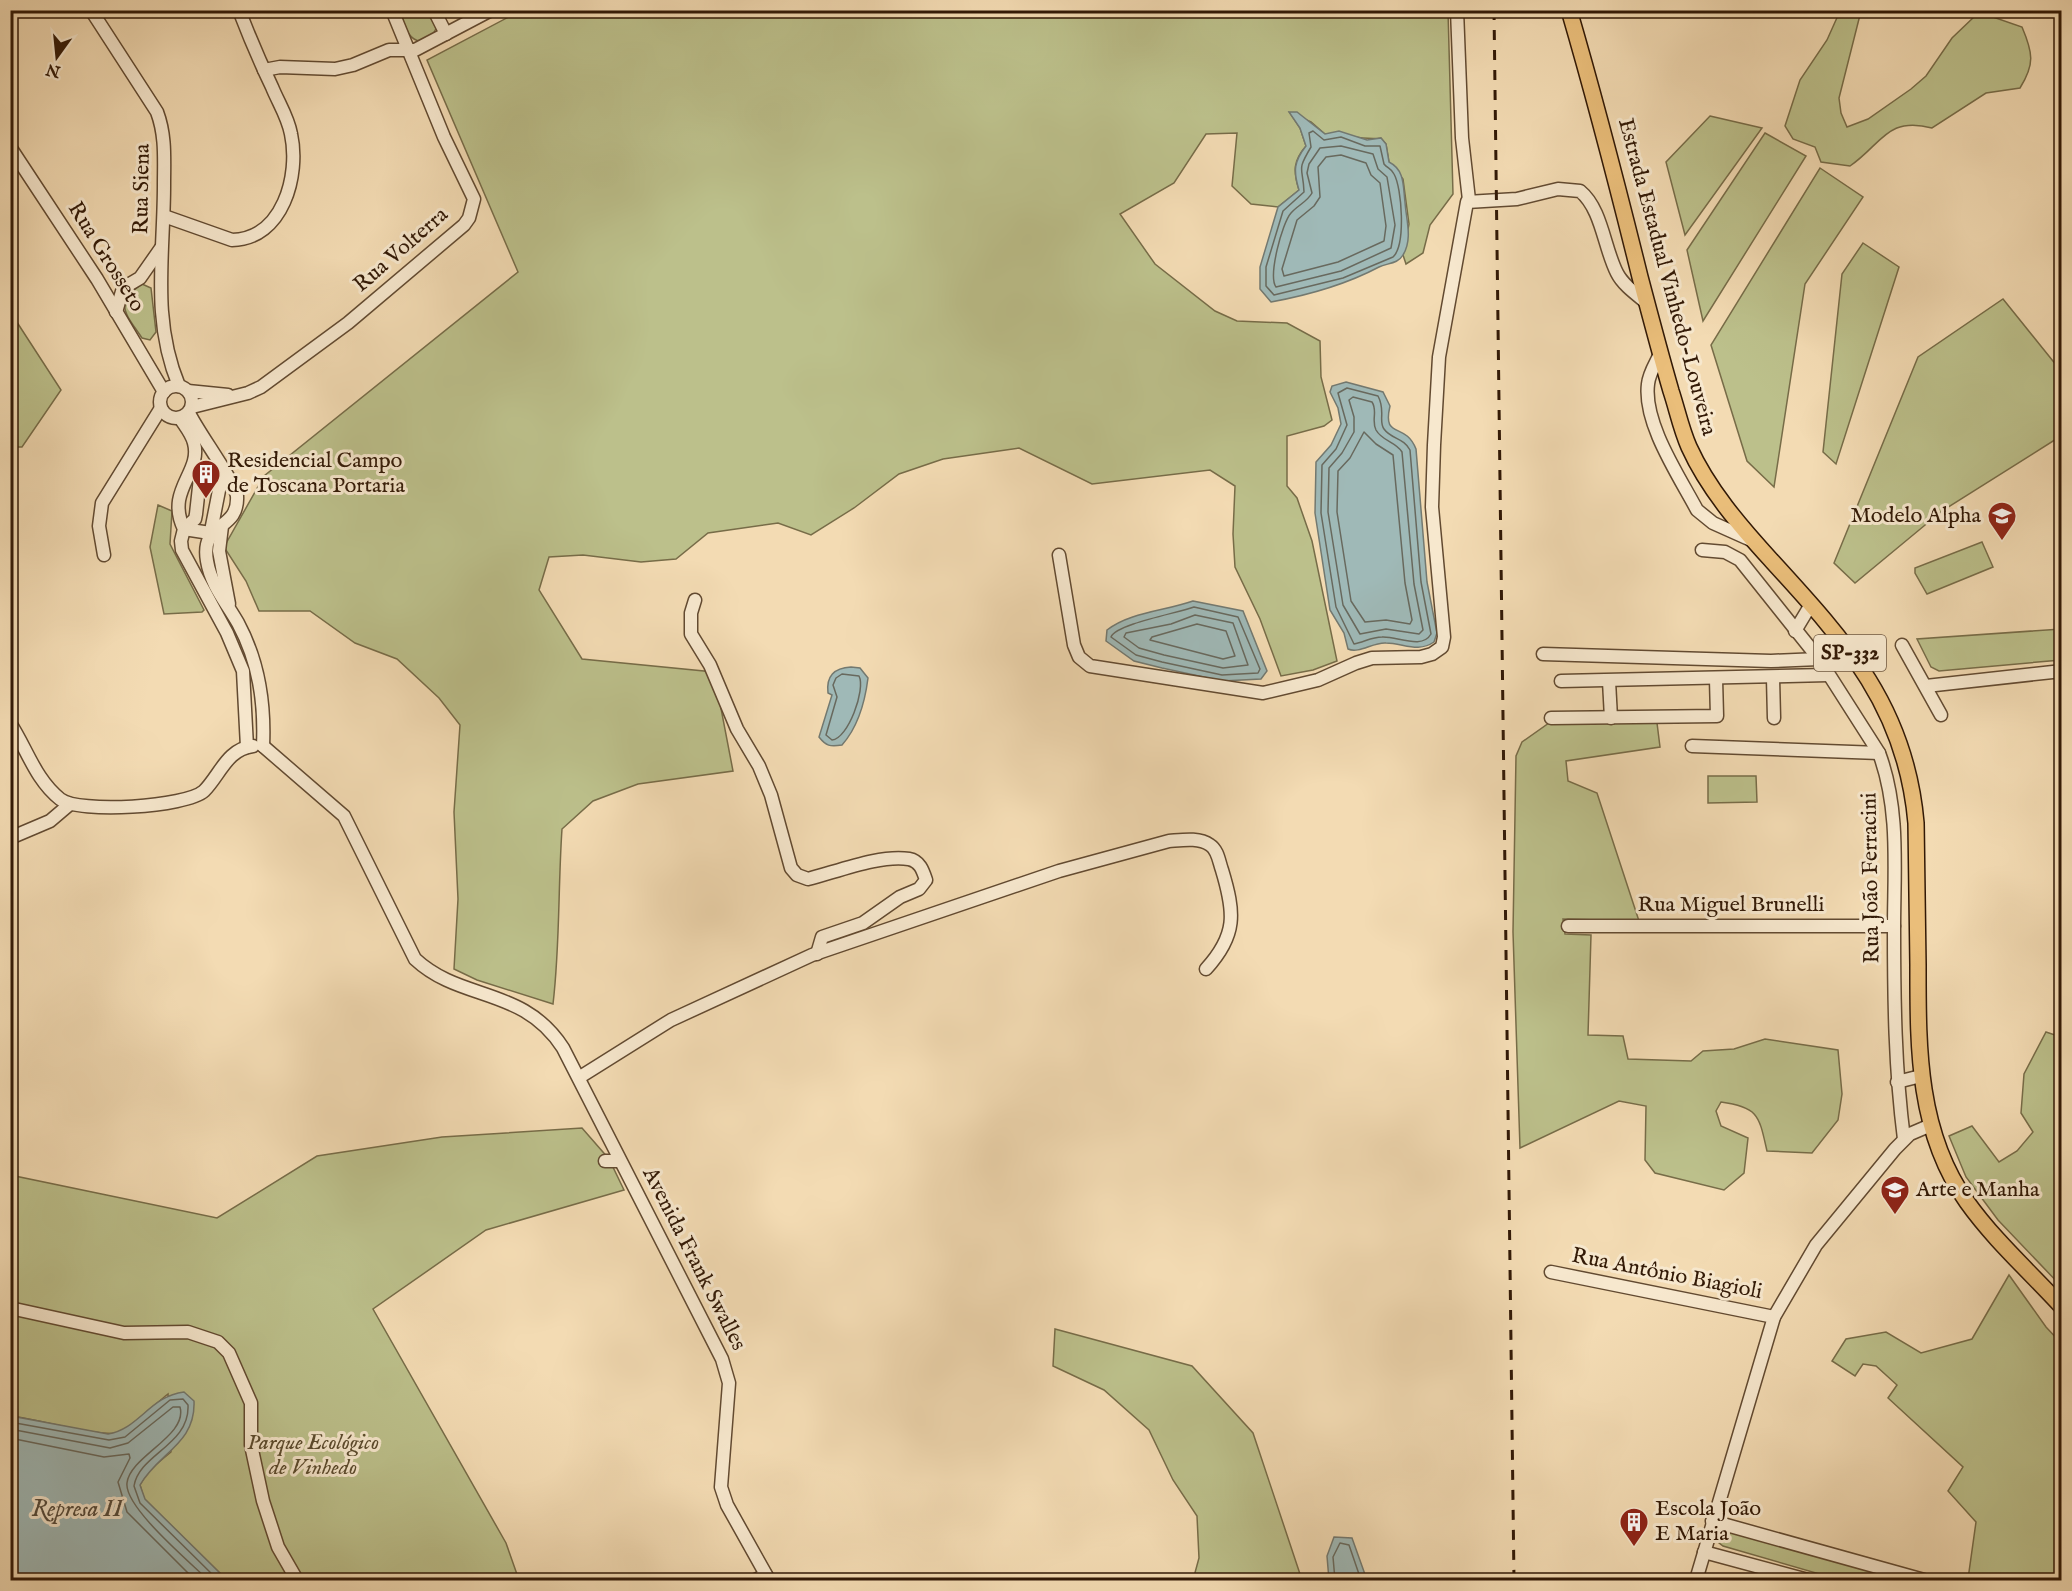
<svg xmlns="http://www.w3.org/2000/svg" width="2072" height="1591" font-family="'IM FELL English',serif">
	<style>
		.green { fill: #bcc08b; stroke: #776c48; stroke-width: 1.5 }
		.water { fill: #9fb9b7; stroke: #737970; stroke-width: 1.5 }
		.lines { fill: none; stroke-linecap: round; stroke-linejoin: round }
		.shore { stroke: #68695e; stroke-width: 1.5 }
		.minor-casing { stroke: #624a31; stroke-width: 15 }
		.major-casing { stroke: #321906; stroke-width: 18 }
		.minor { stroke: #f7e8ce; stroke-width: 12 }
		.major { stroke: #eabe7a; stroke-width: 15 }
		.rail { stroke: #321906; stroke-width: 3; stroke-dasharray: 10 10; stroke-linecap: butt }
		.labels { text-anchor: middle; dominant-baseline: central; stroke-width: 6; stroke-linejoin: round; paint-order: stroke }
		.shield { fill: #f7e8ce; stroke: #6d5742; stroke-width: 1.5 }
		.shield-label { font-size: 21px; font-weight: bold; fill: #321906 }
		.street-label { font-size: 22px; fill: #321906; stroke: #f7e8ce }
		.poi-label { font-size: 22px; fill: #321906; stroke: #f7e8ce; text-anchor: start }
		.park-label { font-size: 22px; font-style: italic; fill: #5b4b2e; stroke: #f7e8ce }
		.water-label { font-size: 24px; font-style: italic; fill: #53493b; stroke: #f7e8ce }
	</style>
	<rect width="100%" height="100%" fill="#f3dbb3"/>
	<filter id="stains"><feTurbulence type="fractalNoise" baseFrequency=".00333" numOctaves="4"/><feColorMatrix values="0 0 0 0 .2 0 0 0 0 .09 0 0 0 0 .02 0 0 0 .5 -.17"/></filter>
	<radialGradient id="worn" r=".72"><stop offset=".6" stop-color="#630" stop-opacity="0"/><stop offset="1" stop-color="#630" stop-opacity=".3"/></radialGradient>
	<g class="green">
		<path d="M399 11H431L437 24C435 38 419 48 409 34 405 27 402 18 399 11Z"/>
		<path d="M520 11H1448L1453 194 1430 225 1423 253 1406 264 1403 255 1409 224 1403 179 1389 162 1386 144 1381 138C1362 141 1344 133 1325 134L1311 122 1290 113 1300 128 1306 146C1293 161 1293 171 1299 190L1278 207 1251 204 1232 186 1237 133 1206 134 1174 183 1120 214 1155 264 1215 311 1237 321 1287 323 1320 341 1321 377 1332 420 1324 426 1287 436V486L1297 498 1312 541 1337 661 1313 670 1281 676 1260 619 1235 567 1233 534 1235 486 1210 470 1092 484 1019 448 943 459 899 474 854 508 811 535 778 523 708 533 676 559 641 562 583 555 549 557 539 590 582 659 714 672 733 771 638 784 593 801 562 829C558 887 560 946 553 1004L477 980 454 969 458 899 454 812 460 725 439 698 397 659 355 643 310 611H259L246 581 224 547 264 476 518 272 427 60Z"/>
		<path d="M1840 11H1861L1839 98 1841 113 1847 127 1868 119 1911 89 1926 76 1952 38 1975 16 1993 17 2022 27C2033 53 2035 64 2020 88L1986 93 1932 128C1887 116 1882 144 1850 166L1821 162 1815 147 1793 139 1785 126 1800 80 1827 40Z"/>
		<polygon points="1710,116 1762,128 1685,235 1666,162"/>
		<polygon points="1765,133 1806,156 1703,321 1687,250"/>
		<polygon points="1820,168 1863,197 1805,284 1774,487 1747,461 1711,345"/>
		<polygon points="1863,243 1899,267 1836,464 1823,452 1842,274"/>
		<path d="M142 284 151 288 156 332 150 340 142 338C126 314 113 304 142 284Z"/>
		<polygon points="2003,299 2061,371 2061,436 1942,511 1855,583 1834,563 1918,357"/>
		<polygon points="11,313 61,390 22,447 11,447"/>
		<polygon points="158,505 172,511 170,544 204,610 202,612 164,614 150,547"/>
		<polygon points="1982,542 1993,567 1927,594 1915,573 1915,568"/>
		<polygon points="2061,629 2061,660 1939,671 1931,667 1917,639"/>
		<path d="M1549 723H1657L1660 747 1566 761 1568 781 1597 793 1639 921 1563 919 1565 934 1591 935 1588 1035 1623 1036 1628 1059 1691 1061 1703 1051 1734 1049 1765 1039 1838 1050 1842 1094 1838 1120 1812 1153 1767 1151C1759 1116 1759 1107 1721 1102L1716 1111 1721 1126 1748 1138 1744 1173 1724 1190 1655 1173 1645 1160 1646 1106 1619 1101 1520 1148 1513 932 1516 756 1522 742Z"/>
		<polygon points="1708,776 1756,776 1757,802 1708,803"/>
		<polygon points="2046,1032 2061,1037 2061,1286 1998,1220 1966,1177 1949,1136 1972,1126 1999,1162 2017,1151 2033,1132 2021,1113 2024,1074"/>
		<path d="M582 1128 609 1159 624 1190 486 1230 373 1309 506 1543 519 1580H227L144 1499 140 1485 148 1471 171 1452 168 1394C159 1401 129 1428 121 1432 105 1439 33 1418 11 1416L10 1175 217 1218 317 1156 442 1137Z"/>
		<polygon points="2009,1275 2046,1327 2061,1343 2061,1580 1968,1579 1976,1522 1948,1491 1963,1467 1888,1398 1897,1385 1876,1366 1863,1364 1855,1376 1832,1361 1846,1339 1886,1332 1921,1353 1972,1339"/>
		<polygon points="1055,1329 1192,1366 1253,1433 1302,1580 1193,1580 1199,1558 1197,1516 1173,1480 1149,1430 1104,1390 1053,1366"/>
		<polygon points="1717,1527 1910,1580 1840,1580 1723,1546 1714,1539"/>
	</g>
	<g class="water">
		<path d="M1289 112H1297L1325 134 1339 131 1367 140 1381 138 1386 144 1389 162C1405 170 1403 186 1405 202 1406 219 1413 239 1403 255 1398 264 1387 263 1379 267 1345 285 1309 295 1271 302L1260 289V267L1278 207 1299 190C1293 171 1294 161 1306 146L1300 128Z"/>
		<path d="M1346 382 1383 392 1390 406C1382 440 1405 421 1416 449L1427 582 1437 633 1434 642C1418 653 1403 643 1386 643 1373 642 1359 654 1348 649L1344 633 1330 610 1315 513 1316 462 1331 445 1341 424 1338 408 1330 392 1332 386Z"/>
		<path d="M1193 601 1243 611 1267 671 1261 679 1222 681 1162 668 1134 661 1106 641 1107 630C1130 612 1165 611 1193 601Z"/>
		<path d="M851 667 860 668 868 678C865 702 858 727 842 745 830 747 826 746 819 737L832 695 828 693C826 676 834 668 851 667Z"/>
		<path d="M184 1392 194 1401C196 1444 158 1453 140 1485L145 1499 227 1580H11V1416L108 1434C139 1429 150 1396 184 1392Z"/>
		<polygon points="1334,1537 1352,1538 1367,1580 1329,1580 1327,1556"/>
	</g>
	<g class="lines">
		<g class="shore">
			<path d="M1313 131 1324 140 1341 137 1365 146H1380L1384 164C1387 168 1392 169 1394 174 1402 188 1406 245 1393 257L1343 278 1274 295 1266 286V267L1283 211 1304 192C1303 166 1296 172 1311 147L1309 133Z"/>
			<path d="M1341 146 1373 154 1378 169 1387 177 1395 225 1391 248 1341 271 1276 287C1268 276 1282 223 1291 213 1298 205 1307 202 1312 193L1307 173 1309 164 1320 148Z"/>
			<polygon points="1341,155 1366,163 1371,175 1380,183 1386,226 1384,241 1338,262 1284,276 1282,269 1297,220 1314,206 1320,197 1318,167 1326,157"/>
			<path d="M1347 388 1378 396C1386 411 1378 421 1384 429 1391 439 1404 438 1410 450L1421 582 1431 634C1422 650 1397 636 1382 637 1372 637 1364 642 1354 644L1336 607 1321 513 1322 465 1336 449 1347 425 1338 393Z"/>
			<path d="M1353 397 1372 402C1378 411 1371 420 1376 430 1382 441 1396 442 1402 452L1414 584 1423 630 1419 634 1386 629 1360 634 1343 605 1328 512 1329 468 1342 453 1354 432V417L1349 400Z"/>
			<polygon points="1364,432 1376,444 1393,455 1405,583 1412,620 1410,624 1386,620 1365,622 1351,601 1337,512 1338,471 1350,458"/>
			<path d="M1194 607 1238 617 1260 669 1258 673 1222 675 1162 662 1136 655 1111 637C1116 624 1178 613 1194 607Z"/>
			<polygon points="1195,615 1233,623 1248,665 1223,668 1164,655 1139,648 1124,637 1126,633 1171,624"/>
			<polygon points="1197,624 1226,631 1235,656 1223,659 1150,640 1152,637"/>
			<path d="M842 674 859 676C866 689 848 739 832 740L826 735 837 697 833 685 836 678Z"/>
			<path d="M10 1422 109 1440 125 1437 170 1400 183 1399 188 1405C190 1445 139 1454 134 1486L140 1503 218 1580"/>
			<path d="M10 1429 110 1448 128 1443 173 1407H180C188 1436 130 1456 127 1483 124 1507 190 1562 208 1580"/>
			<polyline points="10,1438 104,1457 129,1454 130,1458 118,1482 127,1512 195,1580"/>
			<polyline points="1335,1580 1333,1557 1340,1543 1349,1545 1361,1580"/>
		</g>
		<g class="minor-casing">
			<g id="minor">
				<path d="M91 10 157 112C166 136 164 159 164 185 164 255 151 319 179 386"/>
				<polyline points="434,10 446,34"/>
				<polyline points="1457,10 1462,138 1469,200"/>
				<polyline points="264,70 280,67 335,69 353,65 389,50 415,50 491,10"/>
				<polyline points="10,147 97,279 164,392"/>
				<path d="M164 216 232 240C283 239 300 175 291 134 288 117 278 102 272 87 260 62 249 36 239 10"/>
				<polyline points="116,312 123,288 140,278 161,248"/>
				<path d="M1660 354C1656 363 1649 373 1648 384 1643 423 1679 476 1697 510L1713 523 1751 540"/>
				<circle cx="176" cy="402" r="16"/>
				<polyline points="188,391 228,395"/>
				<polyline points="192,407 248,393 261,387 348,323 464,225 469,218 474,199 444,137 392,10"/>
				<path d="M189 413C198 432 235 482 237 496 239 532 200 520 207 561 211 585 226 602 238 623 259 662 265 702 263 746"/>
				<path d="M180 418C185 426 192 434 194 443 202 473 165 490 184 529L181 541 182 550 227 633 243 671 247 747"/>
				<polyline points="222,526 219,551 229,604"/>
				<polyline points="184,529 195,519 196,514 200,478 195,463"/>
				<polyline points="184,529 210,533"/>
				<polyline points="211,531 223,470"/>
				<path d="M1702 550 1725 552 1740 560 1819 659 1879 753C1900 809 1894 870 1894 929 1894 1000 1895 1069 1904 1139"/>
				<polyline points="104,555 99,526 102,503 161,408"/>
				<path d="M1059 555 1074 645 1079 657 1090 666 1263 693 1318 680 1356 663 1372 658 1421 657 1432 654 1442 647 1444 637 1432 507 1434 445 1439 357 1467 202 1517 199 1558 189 1580 191C1602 209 1604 248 1617 273 1623 285 1636 294 1647 303"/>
				<path d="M695 600 691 613V634L710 665 737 729 759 766 771 795 791 868 797 875 808 879C836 872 881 854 909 859 920 861 923 871 926 880L919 889 900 897 863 923 822 937 817 954"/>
				<polyline points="1795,631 1810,606"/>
				<polyline points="1902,645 1941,715"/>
				<polyline points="1543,654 1771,661 1819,659"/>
				<polyline points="1773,678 1774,718"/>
				<polyline points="1561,681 1828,675"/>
				<polyline points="1609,681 1611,718"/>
				<polyline points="1926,686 2062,671"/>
				<polyline points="1551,718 1717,716 1716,679"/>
				<path d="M10 723C27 749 35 779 60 799 79 814 186 807 204 791 220 775 227 749 253 746"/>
				<path d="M263 746 344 816 415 959C461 1002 523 986 563 1048L722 1359 729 1383 721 1487 727 1505 769 1580"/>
				<polyline points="1692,746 1879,753"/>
				<polyline points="10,838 50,821 70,804"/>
				<polyline points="1568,926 1894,926"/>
				<path d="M580 1077 671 1020 812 955 1059 871 1169 841C1182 840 1199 837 1210 845 1218 850 1219 862 1222 870 1235 913 1237 935 1206 969"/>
				<polyline points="1897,1082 1921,1076"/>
				<polyline points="605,1161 620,1161"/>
				<polyline points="1551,1272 1774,1317"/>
				<polyline points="10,1308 124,1333 188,1332 218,1342 229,1353 251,1403 251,1445 263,1501 278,1547 297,1580"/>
				<polyline points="1712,1521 1924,1580"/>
				<polyline points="1704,1552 1808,1580"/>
				<polyline points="755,1580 766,1575"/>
				<polyline points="1696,1580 1774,1317 1816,1245 1895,1149 1910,1134 1931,1125"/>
			</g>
		</g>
		<g class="major-casing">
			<path id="major" d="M1569 10C1595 99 1618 188 1640 277 1650 315 1660 353 1671 391 1677 409 1681 429 1689 447 1708 489 1740 526 1771 560 1846 642 1906 707 1916 823 1917 870 1917 917 1918 965 1918 1046 1917 1132 1967 1202 1994 1240 2030 1272 2062 1307"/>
		</g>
		<use href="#minor" class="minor"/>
		<use href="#major" class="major"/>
		<polyline class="rail" points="1494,10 1514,1580"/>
	</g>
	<defs>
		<g id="building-pin" transform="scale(1.5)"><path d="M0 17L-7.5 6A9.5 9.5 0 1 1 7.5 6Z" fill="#8f2418" stroke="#f7e8ce"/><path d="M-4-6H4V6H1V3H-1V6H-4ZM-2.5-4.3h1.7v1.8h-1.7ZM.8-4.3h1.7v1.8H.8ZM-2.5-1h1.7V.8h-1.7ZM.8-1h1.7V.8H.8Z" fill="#fff"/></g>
		<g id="school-pin" transform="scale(1.5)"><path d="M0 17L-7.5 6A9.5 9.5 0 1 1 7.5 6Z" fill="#8f2418" stroke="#f7e8ce"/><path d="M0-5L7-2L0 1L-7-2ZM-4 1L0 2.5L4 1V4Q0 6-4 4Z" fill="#fff"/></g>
	</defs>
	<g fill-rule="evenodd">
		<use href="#building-pin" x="206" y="474"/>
		<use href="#school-pin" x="2002" y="516"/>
		<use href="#school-pin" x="1895" y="1190"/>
		<use href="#building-pin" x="1634" y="1522"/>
	</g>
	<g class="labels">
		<rect class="shield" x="1814" y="635" width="72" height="36" rx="4.5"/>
		<g class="shield-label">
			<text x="1850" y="653">SP-332</text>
		</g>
		<g class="street-label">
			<text transform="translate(142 189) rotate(-89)">Rua Siena</text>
			<text transform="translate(401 250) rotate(-41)">Rua Volterra</text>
			<text transform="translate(106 257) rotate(58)">Rua Grosseto</text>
			<text transform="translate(1667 277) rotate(75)">Estrada Estadual Vinhedo-Louveira</text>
			<text transform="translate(1871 878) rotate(-91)">Rua João Ferracini</text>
			<text x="1731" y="905">Rua Miguel Brunelli</text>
			<text transform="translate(694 1259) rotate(63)">Avenida Frank Swalles</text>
			<text transform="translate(1667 1274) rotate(11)">Rua Antônio Biagioli</text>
		</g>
		<g class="poi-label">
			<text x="227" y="461">Residencial Campo<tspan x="227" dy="25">de Toscana Portaria</tspan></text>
			<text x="1981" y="516" text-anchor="end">Modelo Alpha</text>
			<text x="1916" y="1190">Arte e Manha</text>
			<text x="1655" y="1509">Escola João<tspan x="1655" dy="25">E Maria</tspan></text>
		</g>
		<g class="park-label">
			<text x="313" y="1443">Parque Ecológico<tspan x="313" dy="25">de Vinhedo</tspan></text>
		</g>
		<g class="water-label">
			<text x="77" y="1509">Represa II</text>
		</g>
	</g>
	<rect width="2072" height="1591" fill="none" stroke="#f3dbb3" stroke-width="36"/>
	<rect x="12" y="12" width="2048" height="1567" fill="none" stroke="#321906" stroke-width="3"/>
	<rect x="18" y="18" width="2036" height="1555" fill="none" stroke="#321906" stroke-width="1.5"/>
	<g transform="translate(57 57) rotate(195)" stroke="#f7e8ce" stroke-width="4.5" paint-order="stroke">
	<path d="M0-4.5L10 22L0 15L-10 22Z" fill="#321906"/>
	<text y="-9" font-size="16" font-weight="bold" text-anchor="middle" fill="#321906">N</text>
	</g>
	<rect width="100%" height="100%" filter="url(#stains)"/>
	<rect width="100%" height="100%" fill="url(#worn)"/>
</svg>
